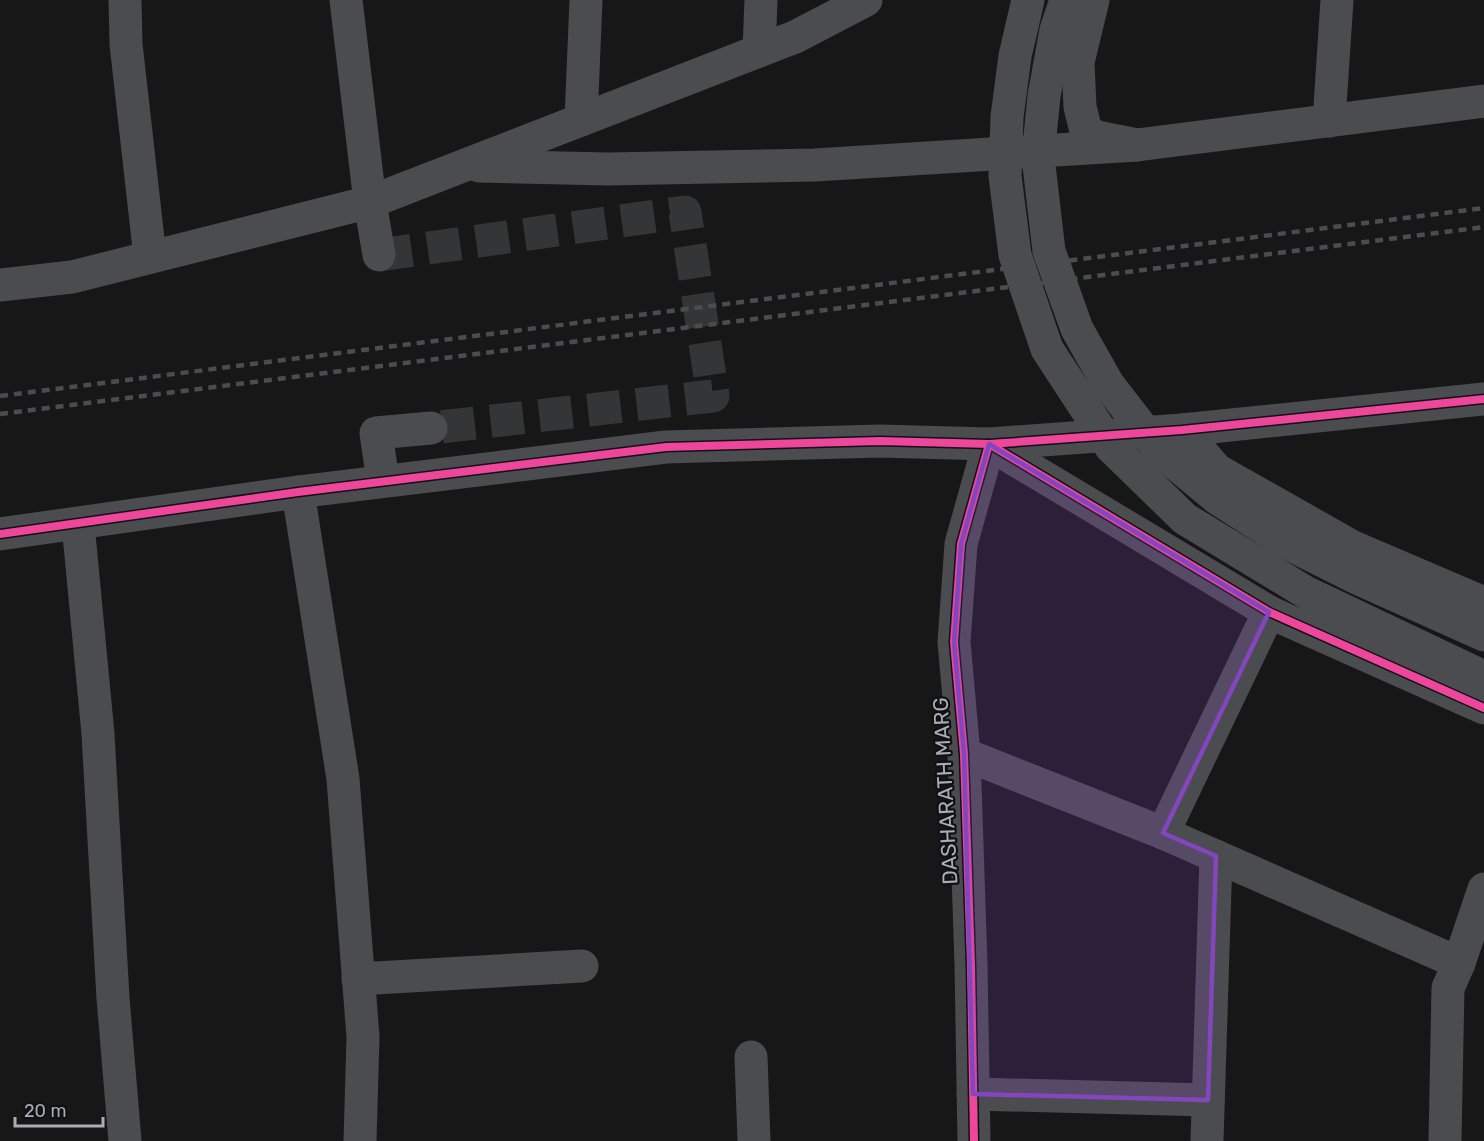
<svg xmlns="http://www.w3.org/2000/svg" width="1484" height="1141" font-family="Rubik,sans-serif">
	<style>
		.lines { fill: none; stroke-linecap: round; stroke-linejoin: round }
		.minor-tunnel { stroke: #343537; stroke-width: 33; stroke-dasharray: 33 16; stroke-linecap: butt }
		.minor { stroke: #4b4c50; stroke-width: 33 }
		.rail { stroke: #4b4c4f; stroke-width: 4.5; stroke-dasharray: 8 6; stroke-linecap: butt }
		.minor-bridge { stroke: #4b4c50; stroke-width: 33 }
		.cycleway-casing { stroke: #111113; stroke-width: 11 }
		.cycleway { stroke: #ed469a; stroke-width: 8 }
		.marked { fill: #8446be; fill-opacity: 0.2; stroke: #8446be; stroke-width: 4.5; stroke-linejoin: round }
		.labels { text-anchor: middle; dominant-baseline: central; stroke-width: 4.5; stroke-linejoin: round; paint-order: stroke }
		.street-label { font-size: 21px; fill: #a8adb8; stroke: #111113 }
	</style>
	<rect width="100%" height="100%" fill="#171717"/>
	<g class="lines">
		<polyline class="minor-tunnel" points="379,255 685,212 713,396 431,428"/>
		<g class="minor">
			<polyline points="125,0 126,44 150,257"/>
			<polyline points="346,0 370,202 379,255"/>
			<polyline points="1093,0 1078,62 1080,107 1086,131 1097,137 1137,145 1484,101"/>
			<polyline points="759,51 761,0"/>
			<polyline points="581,120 586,0"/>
			<polyline points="1329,121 1337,0"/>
			<polyline points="479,166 608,169 815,165 1137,145"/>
			<polyline points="0,285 72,277 370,202 795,37 866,0"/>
			<polyline points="1182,430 1217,470 1353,547 1484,603"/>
			<polyline points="1111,447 1185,519 1307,593 1484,677"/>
			<polyline points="383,481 376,433 431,428"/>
			<polyline points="298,492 343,779 363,1037 360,1141"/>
			<polyline points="78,524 98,734 113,998 125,1141"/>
			<polyline points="0,534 298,492 666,447 880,441 989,444 1182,430 1484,399"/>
			<polyline points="964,754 1163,833 1459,963"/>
			<polyline points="1163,833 1269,612"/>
			<polyline points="358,979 582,966"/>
			<polyline points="751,1057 754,1141"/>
			<polyline points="973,1094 1208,1100"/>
			<polyline points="974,1141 971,965 964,754 954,642 961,544 989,444 1269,612 1484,708"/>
			<polyline points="1207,1141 1216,856"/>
			<polyline points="1445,1141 1448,988 1459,963 1484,889"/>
		</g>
		<g class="rail">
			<polyline points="0,396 1484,208"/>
			<polyline points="0,414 1484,227"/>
		</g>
		<g class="minor-bridge">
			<polyline points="1028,0 1015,56 1007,117 1005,176 1015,255 1047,349 1111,447"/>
			<polyline points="1066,0 1056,30 1044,96 1038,157 1049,251 1077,329 1108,384 1159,450 1217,498 1287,543 1359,579 1484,635"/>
		</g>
		<g class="cycleway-casing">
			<g id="cycleway">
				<polyline points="0,534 298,492 666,447 880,441 989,444 1182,430 1484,399"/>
				<polyline points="974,1141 971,965 964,754 954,642 961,544 989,444 1269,612 1484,708"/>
			</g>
		</g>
		<use href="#cycleway" class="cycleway"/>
	</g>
	<path class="marked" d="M989 444 1269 612 1163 833 1216 856 1208 1100 973 1094 964 754 954 642 961 544Z"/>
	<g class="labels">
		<g class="street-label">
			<text transform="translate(945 791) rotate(-93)">DASHARATH MARG</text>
		</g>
	</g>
	<path d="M15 1117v9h88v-9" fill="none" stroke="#a8adb8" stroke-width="3"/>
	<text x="24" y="1117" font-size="18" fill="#a8adb8" stroke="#111113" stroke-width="4.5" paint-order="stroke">20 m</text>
</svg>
